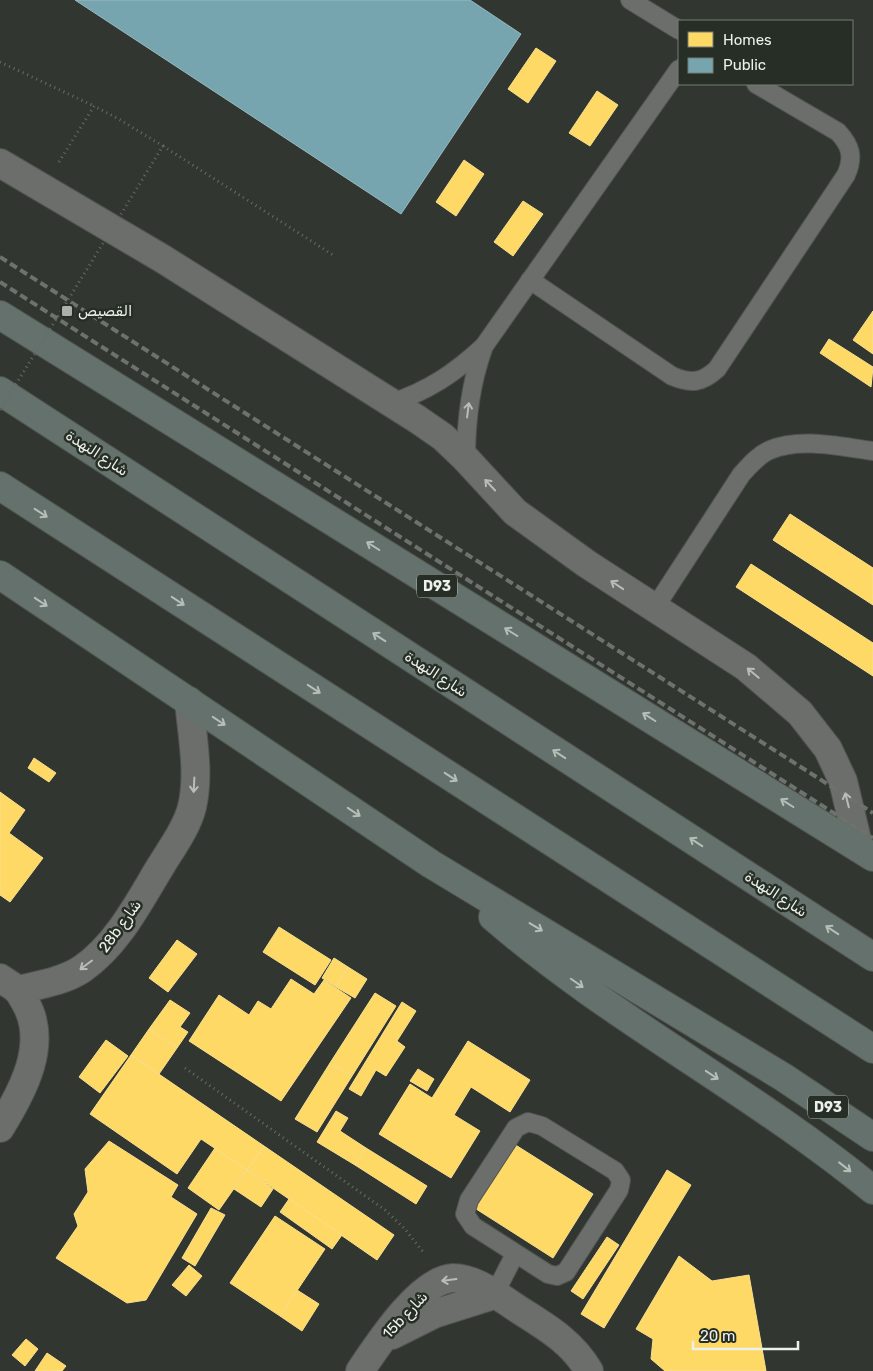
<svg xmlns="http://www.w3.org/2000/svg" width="873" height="1371" font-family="Rubik,Vazirmatn,sans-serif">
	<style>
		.homes { fill: #ffd966; stroke: #f9e08e }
		.public { fill: #76a5af; stroke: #99bcc1 }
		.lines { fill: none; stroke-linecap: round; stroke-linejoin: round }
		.service-casing { stroke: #505450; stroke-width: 20 }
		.minor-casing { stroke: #505450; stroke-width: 30 }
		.primary-casing { stroke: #505450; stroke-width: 30 }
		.path { stroke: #686c68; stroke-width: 3; stroke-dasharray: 1 4; stroke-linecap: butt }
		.service { stroke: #6b6e6a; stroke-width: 18 }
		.minor { stroke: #6b6e6a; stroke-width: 28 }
		.primary { stroke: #64716c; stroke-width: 28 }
		.rail { stroke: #6d726d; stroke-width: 4; stroke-dasharray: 8 4; stroke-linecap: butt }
		.path-bridge { stroke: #686c68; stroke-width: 3; stroke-dasharray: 1 4; stroke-linecap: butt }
		.oneway { stroke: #b8bdb7 }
		.oneway2 { stroke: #b6beb8 }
		.poi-dot { fill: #abb0aa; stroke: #262e25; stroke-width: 2 }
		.labels { text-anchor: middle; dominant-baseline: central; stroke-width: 5; stroke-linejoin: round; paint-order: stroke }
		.shield { fill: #262e25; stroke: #b1b6b0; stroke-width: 1 }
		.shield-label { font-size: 14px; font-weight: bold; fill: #ecf1eb }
		.poi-label { font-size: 15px; fill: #ecf1eb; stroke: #262e25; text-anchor: start }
		.street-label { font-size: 15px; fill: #ecf1eb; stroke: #262e25 }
	</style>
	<rect width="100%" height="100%" fill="#313631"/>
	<g class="homes">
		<polygon points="536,48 556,61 528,103 508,89"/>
		<polygon points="597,91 618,105 590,146 569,133"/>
		<polygon points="464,160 484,174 456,216 436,202"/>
		<polygon points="523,201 543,214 513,256 494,242"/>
		<polygon points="873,311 873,354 853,340"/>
		<polygon points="829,339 873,367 871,387 820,353"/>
		<polygon points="790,514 873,568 873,605 773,540"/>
		<polygon points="751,564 873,643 873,676 736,587"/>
		<polygon points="34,758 56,773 49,782 28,768"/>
		<polygon points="0,792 25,810 9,833 43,858 10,902 0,895"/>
		<polygon points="279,927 331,960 315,985 263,952"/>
		<polygon points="177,940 197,954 168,992 149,978"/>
		<polygon points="334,958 348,967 336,987 322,978"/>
		<polygon points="348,967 367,979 355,998 336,987"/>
		<polygon points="291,979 314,994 324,980 351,998 281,1101 189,1041 219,995 249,1015 258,1001 271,1009"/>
		<polygon points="375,993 396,1006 352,1076 330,1063"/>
		<polygon points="170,1000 190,1013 180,1027 188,1032 177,1048 149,1029"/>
		<polygon points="402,1002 416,1011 397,1041 405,1047 386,1076 376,1070 361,1096 349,1089"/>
		<polygon points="149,1029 177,1048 159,1074 131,1055"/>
		<polygon points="106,1040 128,1056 100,1093 79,1077"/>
		<polygon points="468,1041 530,1080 510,1112 471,1087 454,1115 480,1131 451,1178 379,1134 410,1084 432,1098"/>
		<polygon points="131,1055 264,1146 247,1170 201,1139 177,1174 90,1114"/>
		<polygon points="330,1063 352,1076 317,1132 295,1119"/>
		<polygon points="418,1069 434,1079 427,1091 410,1081"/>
		<polygon points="336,1111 348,1118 340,1131 366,1148 355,1165 317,1142"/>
		<polygon points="109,1141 178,1185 171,1197 197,1214 146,1300 127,1303 56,1258 78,1226 74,1214 88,1192 85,1169"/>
		<polygon points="514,1144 593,1194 553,1258 473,1207"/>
		<polygon points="264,1146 394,1235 377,1260 247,1170"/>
		<polygon points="215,1148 247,1170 219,1210 188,1188"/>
		<polygon points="366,1148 427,1186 416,1204 355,1165"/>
		<polygon points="247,1170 273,1189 261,1207 234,1189"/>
		<polygon points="667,1170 691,1185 604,1328 581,1314"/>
		<polygon points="289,1199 342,1235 332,1249 280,1212"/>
		<polygon points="211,1208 225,1215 195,1266 182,1258"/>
		<polygon points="275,1216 325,1249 280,1316 230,1283"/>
		<polygon points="607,1237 619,1245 583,1299 571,1291"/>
		<polygon points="679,1256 712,1281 749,1275 766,1371 665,1371 651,1359 653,1339 636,1329"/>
		<polygon points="189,1265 202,1276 186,1296 172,1285"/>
		<polygon points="297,1290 319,1304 302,1331 280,1316"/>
		<polygon points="26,1339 38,1349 25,1366 12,1355"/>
		<polygon points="47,1353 66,1366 62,1371 35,1371"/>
	</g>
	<polygon class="public" points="75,0 470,0 521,34 401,214"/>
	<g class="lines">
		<g class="service-casing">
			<g id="service">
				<polyline points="630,0 679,30"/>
				<path d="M530 280 672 376C691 384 702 383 717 369L846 175C854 157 851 146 838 132L756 84"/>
				<path d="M391 403C428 391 455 373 484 346L679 69"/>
				<path d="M466 459C466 421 470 385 483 349"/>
				<path d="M654 609 741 475C749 466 758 455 770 450 801 437 841 447 873 451"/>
				<polygon points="528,1122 542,1126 615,1171 621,1180 619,1190 566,1272 557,1276 548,1274 473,1226 465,1214 469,1200 516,1128"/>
				<polyline points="494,1295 515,1254"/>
			</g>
		</g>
		<g class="minor-casing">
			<g id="minor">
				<polyline points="0,163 163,259 417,419 443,437 466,459 515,512 587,564 746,667 800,713 828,749 843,781 859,848"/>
				<path d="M0 978C5 982 12 985 16 989 20 992 22 997 25 1002 49 1043 23 1091 0 1128"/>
				<path d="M18 990C39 985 64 981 82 969 119 943 139 901 162 864 173 846 187 827 192 807 200 773 192 735 189 701"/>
				<polyline points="392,1335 434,1314 494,1295"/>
				<path d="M360 1371C377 1346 420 1279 453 1278 477 1278 502 1299 521 1311 548 1328 573 1343 589 1371"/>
			</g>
		</g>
		<g class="primary-casing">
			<g id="primary">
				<polyline points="0,315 873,857"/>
				<polyline points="0,391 873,957"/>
				<polyline points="0,486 873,1049"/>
				<polyline points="0,575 431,864 783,1077 873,1137"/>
				<path d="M493 917C611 1019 752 1091 873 1190"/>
			</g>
		</g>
		<g class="path">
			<polyline points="0,62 94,106"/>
			<polyline points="163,146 333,255"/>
			<polyline points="59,162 94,106 117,118"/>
			<polyline points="185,1068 385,1210 404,1228 424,1253"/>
		</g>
		<use href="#service" class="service"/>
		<use href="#minor" class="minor"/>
		<use href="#primary" class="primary"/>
		<g class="rail">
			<polyline points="0,257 873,813"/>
			<polyline points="0,282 873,838"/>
		</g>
		<polyline class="path-bridge" points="0,410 163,146 117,118"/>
	</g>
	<defs><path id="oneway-shaft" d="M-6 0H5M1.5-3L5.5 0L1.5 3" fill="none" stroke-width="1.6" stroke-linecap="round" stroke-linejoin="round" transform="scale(1.25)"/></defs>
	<g class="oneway">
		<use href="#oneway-shaft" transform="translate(468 410) rotate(-83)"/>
		<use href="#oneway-shaft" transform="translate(490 485) rotate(-133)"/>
		<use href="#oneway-shaft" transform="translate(617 585) rotate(-146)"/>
		<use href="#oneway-shaft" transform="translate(753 673) rotate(-140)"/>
		<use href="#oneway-shaft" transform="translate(194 785) rotate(93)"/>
		<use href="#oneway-shaft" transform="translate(847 800) rotate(-104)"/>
		<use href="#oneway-shaft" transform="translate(86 965) rotate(143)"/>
		<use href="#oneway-shaft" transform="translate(449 1280) rotate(173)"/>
	</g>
	<g class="oneway2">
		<use href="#oneway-shaft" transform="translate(41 513) rotate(33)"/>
		<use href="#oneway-shaft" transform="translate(373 546) rotate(-148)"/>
		<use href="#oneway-shaft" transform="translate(178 601) rotate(33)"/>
		<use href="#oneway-shaft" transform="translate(41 602) rotate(34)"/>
		<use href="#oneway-shaft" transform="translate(511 632) rotate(-148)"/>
		<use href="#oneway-shaft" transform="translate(379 637) rotate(-147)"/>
		<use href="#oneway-shaft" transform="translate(314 689) rotate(33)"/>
		<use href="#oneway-shaft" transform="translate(649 717) rotate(-148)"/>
		<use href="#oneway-shaft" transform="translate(219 721) rotate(34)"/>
		<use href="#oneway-shaft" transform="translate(559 754) rotate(-147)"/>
		<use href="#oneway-shaft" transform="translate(451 777) rotate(33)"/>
		<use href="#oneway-shaft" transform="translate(787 803) rotate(-148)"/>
		<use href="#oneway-shaft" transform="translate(354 812) rotate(34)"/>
		<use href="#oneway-shaft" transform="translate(696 842) rotate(-147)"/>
		<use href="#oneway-shaft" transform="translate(536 927) rotate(31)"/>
		<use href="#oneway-shaft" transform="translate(832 930) rotate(-147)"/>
		<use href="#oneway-shaft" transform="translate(577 983) rotate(35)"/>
		<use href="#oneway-shaft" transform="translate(712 1075) rotate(34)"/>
		<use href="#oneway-shaft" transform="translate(845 1167) rotate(38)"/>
	</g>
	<rect class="poi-dot" x="61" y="305" width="12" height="12" rx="2.5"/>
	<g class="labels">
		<g class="shield">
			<rect x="417" y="574.5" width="40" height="23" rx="4"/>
			<rect x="808" y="1095.5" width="40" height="23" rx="4"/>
		</g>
		<g class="shield-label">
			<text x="437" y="586">D93</text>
			<text x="828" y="1107">D93</text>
		</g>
		<g class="poi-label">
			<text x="78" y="311">القصيص</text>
		</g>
		<g class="street-label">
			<text transform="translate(97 453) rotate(33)">شارع النهدة</text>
			<text transform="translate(436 674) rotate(33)">شارع النهدة</text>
			<text transform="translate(776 894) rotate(33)">شارع النهدة</text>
			<text transform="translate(120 926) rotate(-54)">28b شارع</text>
			<text transform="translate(405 1315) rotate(-47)">15b شارع</text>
		</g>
	</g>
	<rect x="678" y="20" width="175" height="65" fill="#262e25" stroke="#757c74"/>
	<rect x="688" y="32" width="25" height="15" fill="#ffd966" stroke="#757c74"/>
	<text x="723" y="45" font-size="15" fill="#ecf1eb">Homes</text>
	<rect x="688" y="58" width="25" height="15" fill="#76a5af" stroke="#757c74"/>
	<text x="723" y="70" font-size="15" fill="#ecf1eb">Public</text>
	<path d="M693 1341v8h105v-8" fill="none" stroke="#ecf1eb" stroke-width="2.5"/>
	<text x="700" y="1341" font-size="15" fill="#ecf1eb" stroke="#262e25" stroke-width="4" paint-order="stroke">20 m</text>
</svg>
